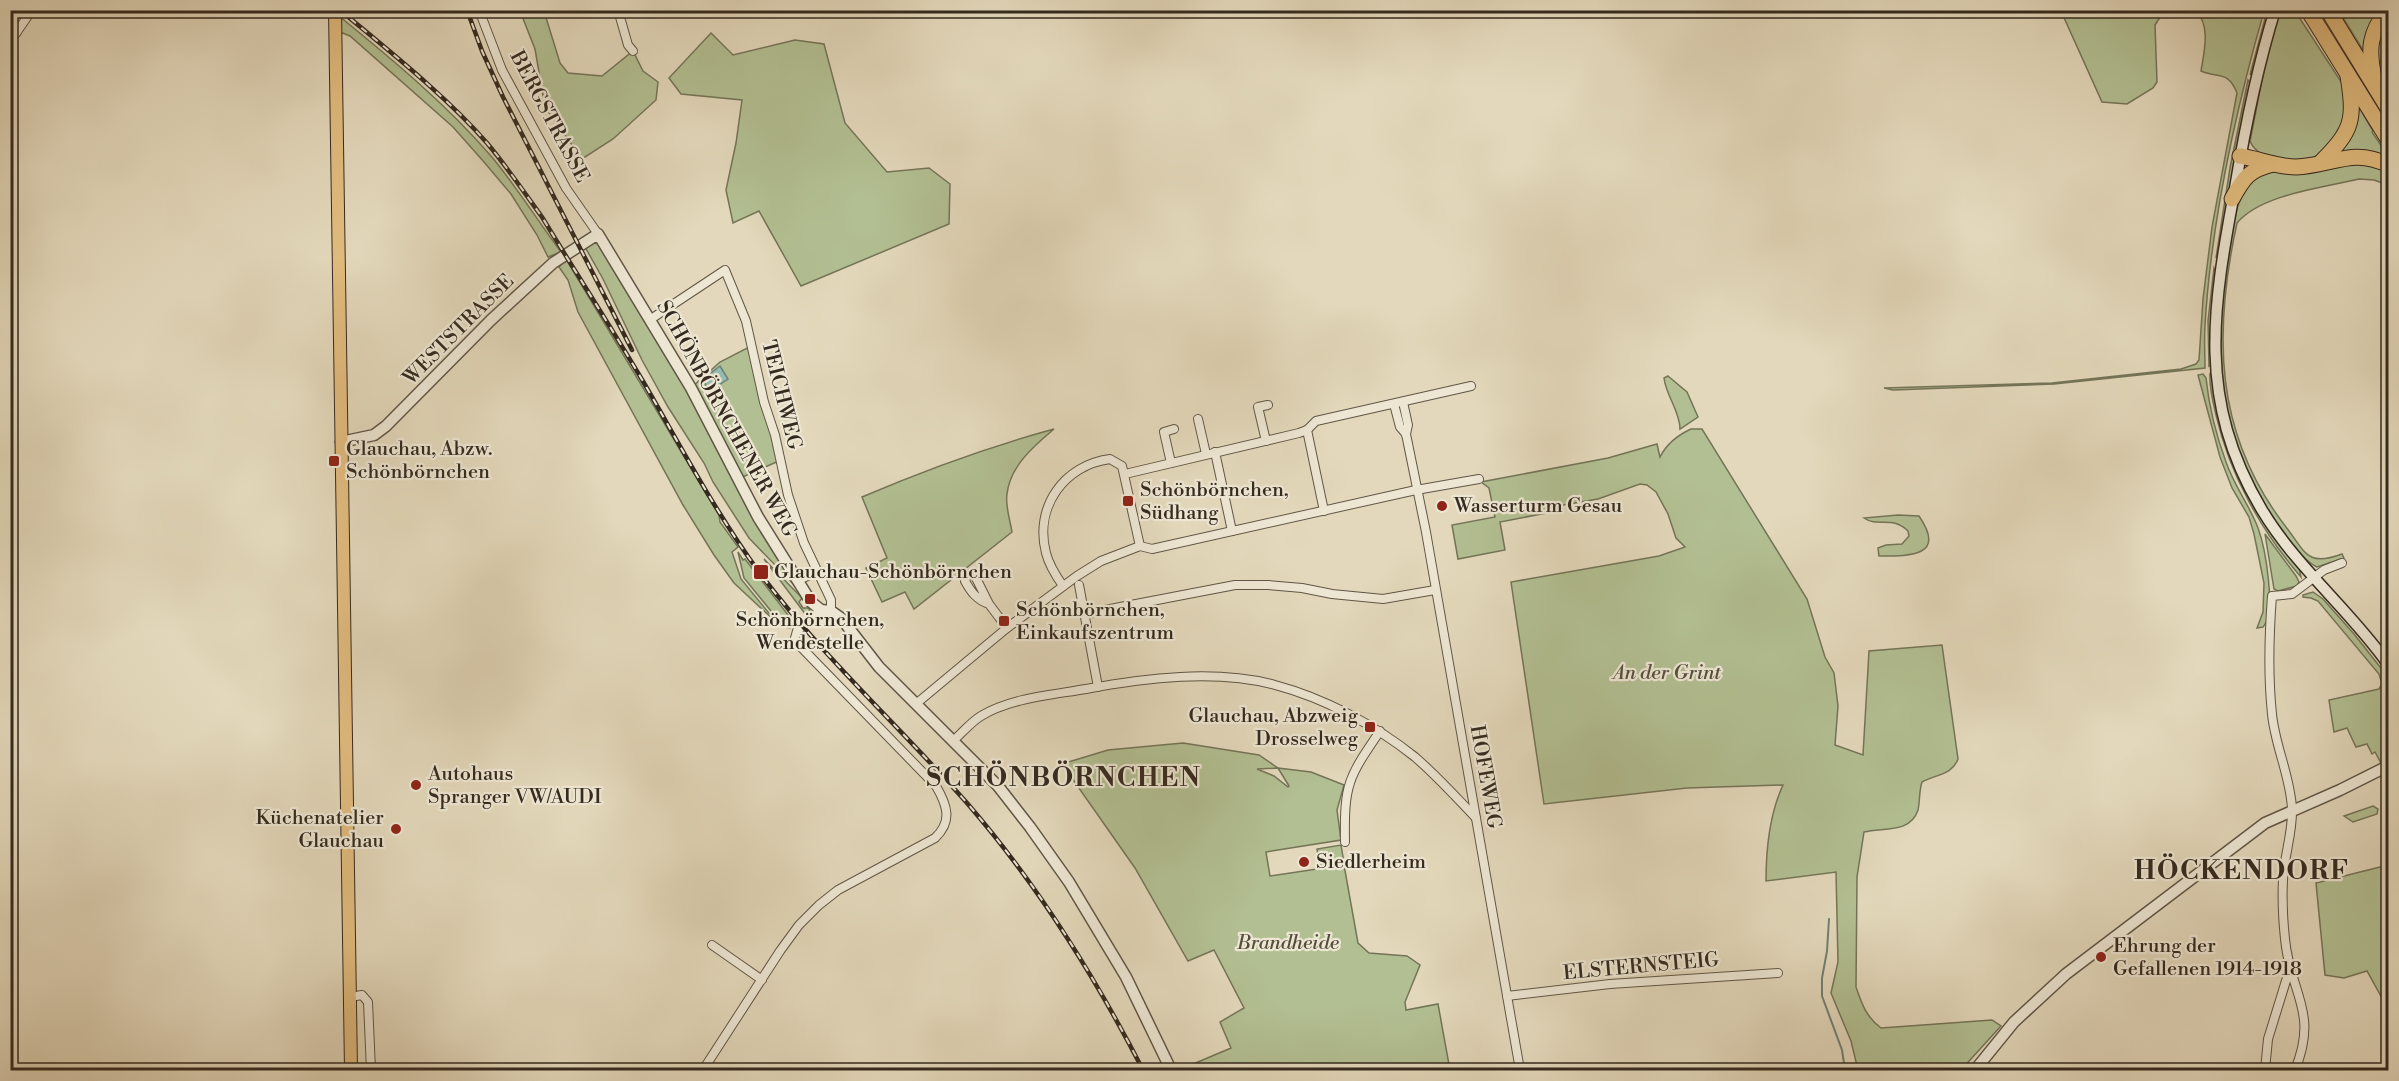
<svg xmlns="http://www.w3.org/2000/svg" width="2399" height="1081" font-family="'Libre Bodoni',serif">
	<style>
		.green { fill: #b2bf92; stroke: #747458; stroke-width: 1.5; fill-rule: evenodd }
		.water { fill: #95bab0; stroke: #6f8076; stroke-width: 1.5 }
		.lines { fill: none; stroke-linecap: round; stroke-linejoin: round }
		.stream { stroke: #6f8076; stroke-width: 2 }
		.minor-casing { stroke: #605646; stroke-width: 10 }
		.tertiary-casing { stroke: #605646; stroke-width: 13 }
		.secondary-casing { stroke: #352a1f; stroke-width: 13 }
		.primary-casing { stroke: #352a1f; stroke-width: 14 }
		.motorway-casing { stroke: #352a1f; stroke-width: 17 }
		.minor { stroke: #ede6d3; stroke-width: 8 }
		.tertiary { stroke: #ede6d3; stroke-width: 10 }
		.secondary { stroke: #ede6d3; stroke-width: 10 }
		.primary { stroke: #e2bc7e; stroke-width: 12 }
		.motorway { stroke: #e2bc7e; stroke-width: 15 }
		.rail-casing { stroke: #352a1f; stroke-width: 4.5 }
		.rail { stroke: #ede6d3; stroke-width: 2; stroke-dasharray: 7; stroke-linecap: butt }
		.poi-dot { fill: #8f2418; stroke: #ede6d3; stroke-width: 2 }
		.labels { text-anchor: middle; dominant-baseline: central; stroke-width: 4.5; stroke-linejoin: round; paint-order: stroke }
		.street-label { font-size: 20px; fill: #352a1f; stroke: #ede6d3 }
		.poi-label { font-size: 20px; fill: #352a1f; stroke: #ede6d3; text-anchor: start }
		.park-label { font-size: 20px; font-style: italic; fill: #544f3c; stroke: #ede6d3 }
		.district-label { font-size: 26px; font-weight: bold; letter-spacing: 1.5px; fill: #352a1f; stroke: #ede6d3 }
	</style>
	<rect width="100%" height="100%" fill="#e3d8bb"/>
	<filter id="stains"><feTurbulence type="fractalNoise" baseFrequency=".00333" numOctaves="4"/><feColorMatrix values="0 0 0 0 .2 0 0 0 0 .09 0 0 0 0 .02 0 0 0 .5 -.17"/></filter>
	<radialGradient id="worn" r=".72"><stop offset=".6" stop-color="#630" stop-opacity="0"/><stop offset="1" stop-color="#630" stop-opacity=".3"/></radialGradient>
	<g class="green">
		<polygon points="520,11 544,11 560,63 568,73 602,76 633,51 643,71 658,82 656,100 613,139 582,159 545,107 535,49"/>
		<polygon points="2061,11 2164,11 2155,25 2157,82 2153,88 2127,104 2102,102"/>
		<path d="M2196 11H2264C2235 113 2211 220 2205 326 2204 340 2205 354 2205 368L2054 384 1893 390 1884 388 2052 383 2181 369 2196 364 2199 360 2203 299 2212 227 2237 93C2228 70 2219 79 2201 71 2204 52 2211 26 2196 11Z"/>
		<polygon points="2267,11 2271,11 2253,71 2250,75"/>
		<path d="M2279 11H2295L2340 80 2345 90 2347 124 2318 156C2300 164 2258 162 2250 141L2269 44Z"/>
		<polygon points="2341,11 2382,11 2366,55 2340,13"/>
		<polygon points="2388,13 2388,89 2380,76 2374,45"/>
		<path d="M339 16C393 60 446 104 491 156 517 187 537 220 561 252L548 257 537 235 511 194 484 162 453 127 350 36 340 32Z"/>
		<polygon points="711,33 733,55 795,40 824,44 845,123 887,172 929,168 950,184 949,224 801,286 759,211 733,223 726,190 736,143 742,100 681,94 669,78"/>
		<polygon points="2248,80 2250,83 2221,245 2216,258 2230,168"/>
		<polygon points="2356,102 2373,131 2372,132 2388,156 2388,161 2334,158"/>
		<path d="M2345 161 2388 168V185L2374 180 2359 179C2323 188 2261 194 2237 223 2213 333 2214 434 2286 527 2306 553 2307 567 2342 554L2344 558 2317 567C2304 561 2295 546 2285 535 2233 471 2218 396 2219 316 2219 297 2225 276 2228 257 2234 222 2234 200 2257 172Z"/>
		<polygon points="594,242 597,242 634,295 802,593 749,538 713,482 704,463 668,407 642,360 603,279 585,247"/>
		<polygon points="566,259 719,515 720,522 738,547 732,552 741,579 777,623 734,583 714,555 683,505 578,312 568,280 559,267"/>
		<polygon points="2214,268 2217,275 2212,364 2209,366 2208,321"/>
		<polygon points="751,346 781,460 738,479 691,388 720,362"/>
		<path d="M2203 374 2206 378C2209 407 2216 435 2226 462 2234 486 2250 506 2258 528 2265 547 2277 612 2263 627L2257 628 2263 612 2264 583 2254 534 2249 517 2232 488 2220 457 2198 375Z"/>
		<path d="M2210 374 2213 377 2224 433 2299 567 2301 577C2261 531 2230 475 2216 415 2213 402 2209 387 2210 374Z"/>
		<path d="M1668 376 1687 392 1698 417 1680 429C1680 411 1666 396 1664 378Z"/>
		<path d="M1054 429C1034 446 1010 466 1007 494 1005 505 1010 520 1012 532L914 609 905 592 882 602 866 568 887 558 862 497C925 470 988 447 1054 429Z"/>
		<path d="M1691 429H1702L1807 599 1825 657 1834 673 1838 706 1835 745 1863 755 1869 651 1942 645 1958 759C1952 775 1937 774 1922 782 1919 791 1920 801 1918 810 1910 834 1883 827 1864 832L1857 877 1856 987C1862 1004 1866 1017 1881 1028L1992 1020 2001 1026 1961 1070H1858L1851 1041 1831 993 1838 962 1836 872 1766 881C1766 848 1769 815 1783 785L1687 788 1544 804 1511 582 1659 556 1685 547 1676 538 1668 514 1656 492 1647 485 1640 484 1598 499 1552 507V512L1500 522 1505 550 1458 559 1452 525 1495 517 1489 488 1481 482 1608 458 1657 444 1660 457C1667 443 1678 435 1691 429Z"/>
		<path d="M1898 515 1919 516C1947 557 1909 556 1879 556L1878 548 1886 545 1902 544 1909 536 1908 531C1892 515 1878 528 1864 518Z"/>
		<polygon points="2265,534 2296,576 2299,582 2297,586 2278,591 2274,589"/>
		<polygon points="738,552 743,560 745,559 795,624 790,628 784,627 744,578"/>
		<polygon points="764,559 802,598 799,602 803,608 808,608 810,610 806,615"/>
		<polygon points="2313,592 2323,599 2354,634 2388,677 2388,758 2381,763 2375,752 2372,754 2367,744 2356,747 2347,728 2334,732 2329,700 2379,689 2382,684 2379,674 2318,601 2311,598 2303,597 2303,595"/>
		<path d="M1183 743 1259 755 1278 768 1311 772 1344 785 1337 810 1341 840 1266 852 1270 876 1344 865 1358 943 1369 953 1407 956 1420 965 1405 1002 1406 1010 1438 1004 1450 1070H1179L1231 1048 1220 1022 1244 1008 1214 950 1188 961 1135 868 1062 764 1108 750ZM1278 768 1289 786 1288 787 1274 776 1257 769Z"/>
		<polygon points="2373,806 2378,809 2377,814 2353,822 2344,816"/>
		<polygon points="1341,845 1344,863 1320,867 1317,849"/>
		<polygon points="2388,865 2388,1009 2367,971 2344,978 2325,975 2316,883"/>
	</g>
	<polygon class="water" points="720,366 728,379 710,391 708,390 703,379"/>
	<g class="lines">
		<polyline class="stream" points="1829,919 1827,951 1822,978 1822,996 1842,1050 1845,1070"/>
		<g class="minor-casing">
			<g id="minor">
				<polyline points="479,10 502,70 566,188 598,234"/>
				<polyline points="618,10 628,45 633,51"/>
				<polyline points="10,26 17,32"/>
				<polyline points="10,42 32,10"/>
				<polyline points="651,319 725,270 746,321 764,402 775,435 788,495 804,543 831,600 831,611"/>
				<polyline points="1403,402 1408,425 1406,434"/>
				<polyline points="1394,404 1400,427 1406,434 1426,532 1520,1070"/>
				<polyline points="1198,419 1206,454"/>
				<polyline points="1307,430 1324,511"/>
				<polyline points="1266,441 1258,407 1268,405"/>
				<polyline points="1215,452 1232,531"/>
				<polyline points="1171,463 1164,432 1174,429"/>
				<polyline points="1125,474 1299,433 1307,430 1316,421 1471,386"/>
				<polyline points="799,580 816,572"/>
				<polyline points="1079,585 1098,687"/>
				<path d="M1063 586C1056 576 1049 565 1046 553 1034 507 1064 465 1110 459L1122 466 1140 546"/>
				<path d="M989 604C977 600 971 592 965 581L967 575 970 574 975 576 989 604 1007 628"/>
				<polyline points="1084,614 1235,585 1268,585 1302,588 1332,594 1383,599 1435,590"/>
				<polyline points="917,703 1007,628 1077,576 1101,561 1140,546 1152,549 1416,490 1479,479"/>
				<path d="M954 740C962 733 971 722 981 716 1011 698 1051 695 1086 689 1145 678 1216 669 1275 685 1324 698 1375 725 1415 757 1437 776 1456 797 1476 818"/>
				<path d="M1345 842C1344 784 1348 778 1380 731"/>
				<polyline points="712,945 762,980"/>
				<polyline points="1507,996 1610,984 1778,973"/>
				<polyline points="350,997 362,995 368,1002 371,1070"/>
				<path d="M703 1070 780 951 799 925 819 905 838 890 935 838C953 821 947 805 936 786L797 643 795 638 797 631 821 610"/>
				<polyline points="2265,1070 2268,1039 2289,971"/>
				<path d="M2295 1070C2319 1011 2290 994 2285 939 2283 920 2282 899 2283 880 2284 855 2293 833 2292 808 2290 775 2275 746 2272 714 2268 676 2269 635 2272 596L2292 594 2324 570 2342 563"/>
			</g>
		</g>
		<g class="tertiary-casing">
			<g id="tertiary">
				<polyline points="341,442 374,435 386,426 491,320 553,263 598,234 691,388 758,517 811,602 821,610 831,611 841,618 879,667 998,786 1030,827 1069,882 1126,977 1171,1070"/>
				<polyline points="1975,1070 2014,1022 2066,974 2265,823 2340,790 2388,766"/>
			</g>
		</g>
		<g class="secondary-casing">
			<path id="secondary" d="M2275 10C2257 68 2245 128 2235 188 2213 306 2196 400 2262 510 2296 567 2350 610 2388 664"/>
		</g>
		<g class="primary-casing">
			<polyline id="primary" points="335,10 351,1070"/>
		</g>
		<g class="motorway-casing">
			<g id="motorway">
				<polyline points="2308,10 2388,139"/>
				<polyline points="2328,10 2388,108"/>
				<path d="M2374 78C2368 49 2369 34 2387 10"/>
				<path d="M2240 156C2259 159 2277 167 2296 167 2331 166 2353 147 2388 165"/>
				<path d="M2321 162C2353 130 2355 120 2348 76"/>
				<path d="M2232 199C2244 177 2249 170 2273 164"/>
			</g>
		</g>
		<use href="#minor" class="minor"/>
		<use href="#tertiary" class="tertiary"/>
		<use href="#secondary" class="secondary"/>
		<use href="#primary" class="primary"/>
		<use href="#motorway" class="motorway"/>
		<g class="rail-casing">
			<g id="rail">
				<path d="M340 10C389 51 446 96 487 143 507 167 524 192 542 217 576 273 611 327 644 383 681 447 716 513 759 572 821 655 898 725 967 803 1038 885 1094 975 1143 1070"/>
				<polyline points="467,10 482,51 503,97 632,350"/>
			</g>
		</g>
		<use href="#rail" class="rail"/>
	</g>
	<g class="poi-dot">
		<rect x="328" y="455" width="12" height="12" rx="3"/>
		<rect x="1122" y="495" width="12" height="12" rx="3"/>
		<circle cx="1442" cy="506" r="6"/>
		<rect x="753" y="564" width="16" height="16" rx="3"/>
		<rect x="804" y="593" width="12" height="12" rx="3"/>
		<rect x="998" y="615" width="12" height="12" rx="3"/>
		<rect x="1364" y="721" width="12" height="12" rx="3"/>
		<circle cx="416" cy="785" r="6"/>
		<circle cx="396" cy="829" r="6"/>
		<circle cx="1304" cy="862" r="6"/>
		<circle cx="2101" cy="957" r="6"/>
	</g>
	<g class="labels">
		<g class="street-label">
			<text transform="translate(549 117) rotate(62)">BERGSTRASSE</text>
			<text transform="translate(459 330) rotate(-45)">WESTSTRASSE</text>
			<text transform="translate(781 395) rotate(76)">TEICHWEG</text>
			<text transform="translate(726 419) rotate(61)">SCHÖNBÖRNCHENER WEG</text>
			<text transform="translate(1485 777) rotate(80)">HOFEWEG</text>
			<text transform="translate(1641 967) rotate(-5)">ELSTERNSTEIG</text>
		</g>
		<g class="poi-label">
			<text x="346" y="449">Glauchau, Abzw.<tspan x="346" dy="23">Schönbörnchen</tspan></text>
			<text x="1140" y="490">Schönbörnchen,<tspan x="1140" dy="23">Südhang</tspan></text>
			<text x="1454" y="506">Wasserturm Gesau</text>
			<text x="774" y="572">Glauchau-Schönbörnchen</text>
			<text x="1016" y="610">Schönbörnchen,<tspan x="1016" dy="23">Einkaufszentrum</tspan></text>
			<text x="810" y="620" text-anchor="middle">Schönbörnchen,<tspan x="810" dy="23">Wendestelle</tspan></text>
			<text x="1358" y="716" text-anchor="end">Glauchau, Abzweig<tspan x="1358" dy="23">Drosselweg</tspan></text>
			<text x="428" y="774">Autohaus<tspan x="428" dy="23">Spranger VW/AUDI</tspan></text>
			<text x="384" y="818" text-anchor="end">Küchenatelier<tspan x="384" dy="23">Glauchau</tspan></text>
			<text x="1316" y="862">Siedlerheim</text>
			<text x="2113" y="946">Ehrung der<tspan x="2113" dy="23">Gefallenen 1914-1918</tspan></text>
		</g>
		<g class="park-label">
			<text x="1667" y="673">An der Grint</text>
			<text x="1288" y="943">Brandheide</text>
		</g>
		<g class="district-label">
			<text x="1064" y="778">SCHÖNBÖRNCHEN</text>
			<text x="2242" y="871">HÖCKENDORF</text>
		</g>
	</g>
	<rect width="2399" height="1081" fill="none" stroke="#e3d8bb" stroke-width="36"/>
	<rect x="12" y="12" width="2375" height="1057" fill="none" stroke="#352a1f" stroke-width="3"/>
	<rect x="18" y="18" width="2363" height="1045" fill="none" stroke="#352a1f" stroke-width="1.5"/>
	<rect width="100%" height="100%" filter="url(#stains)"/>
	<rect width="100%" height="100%" fill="url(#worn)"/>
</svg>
